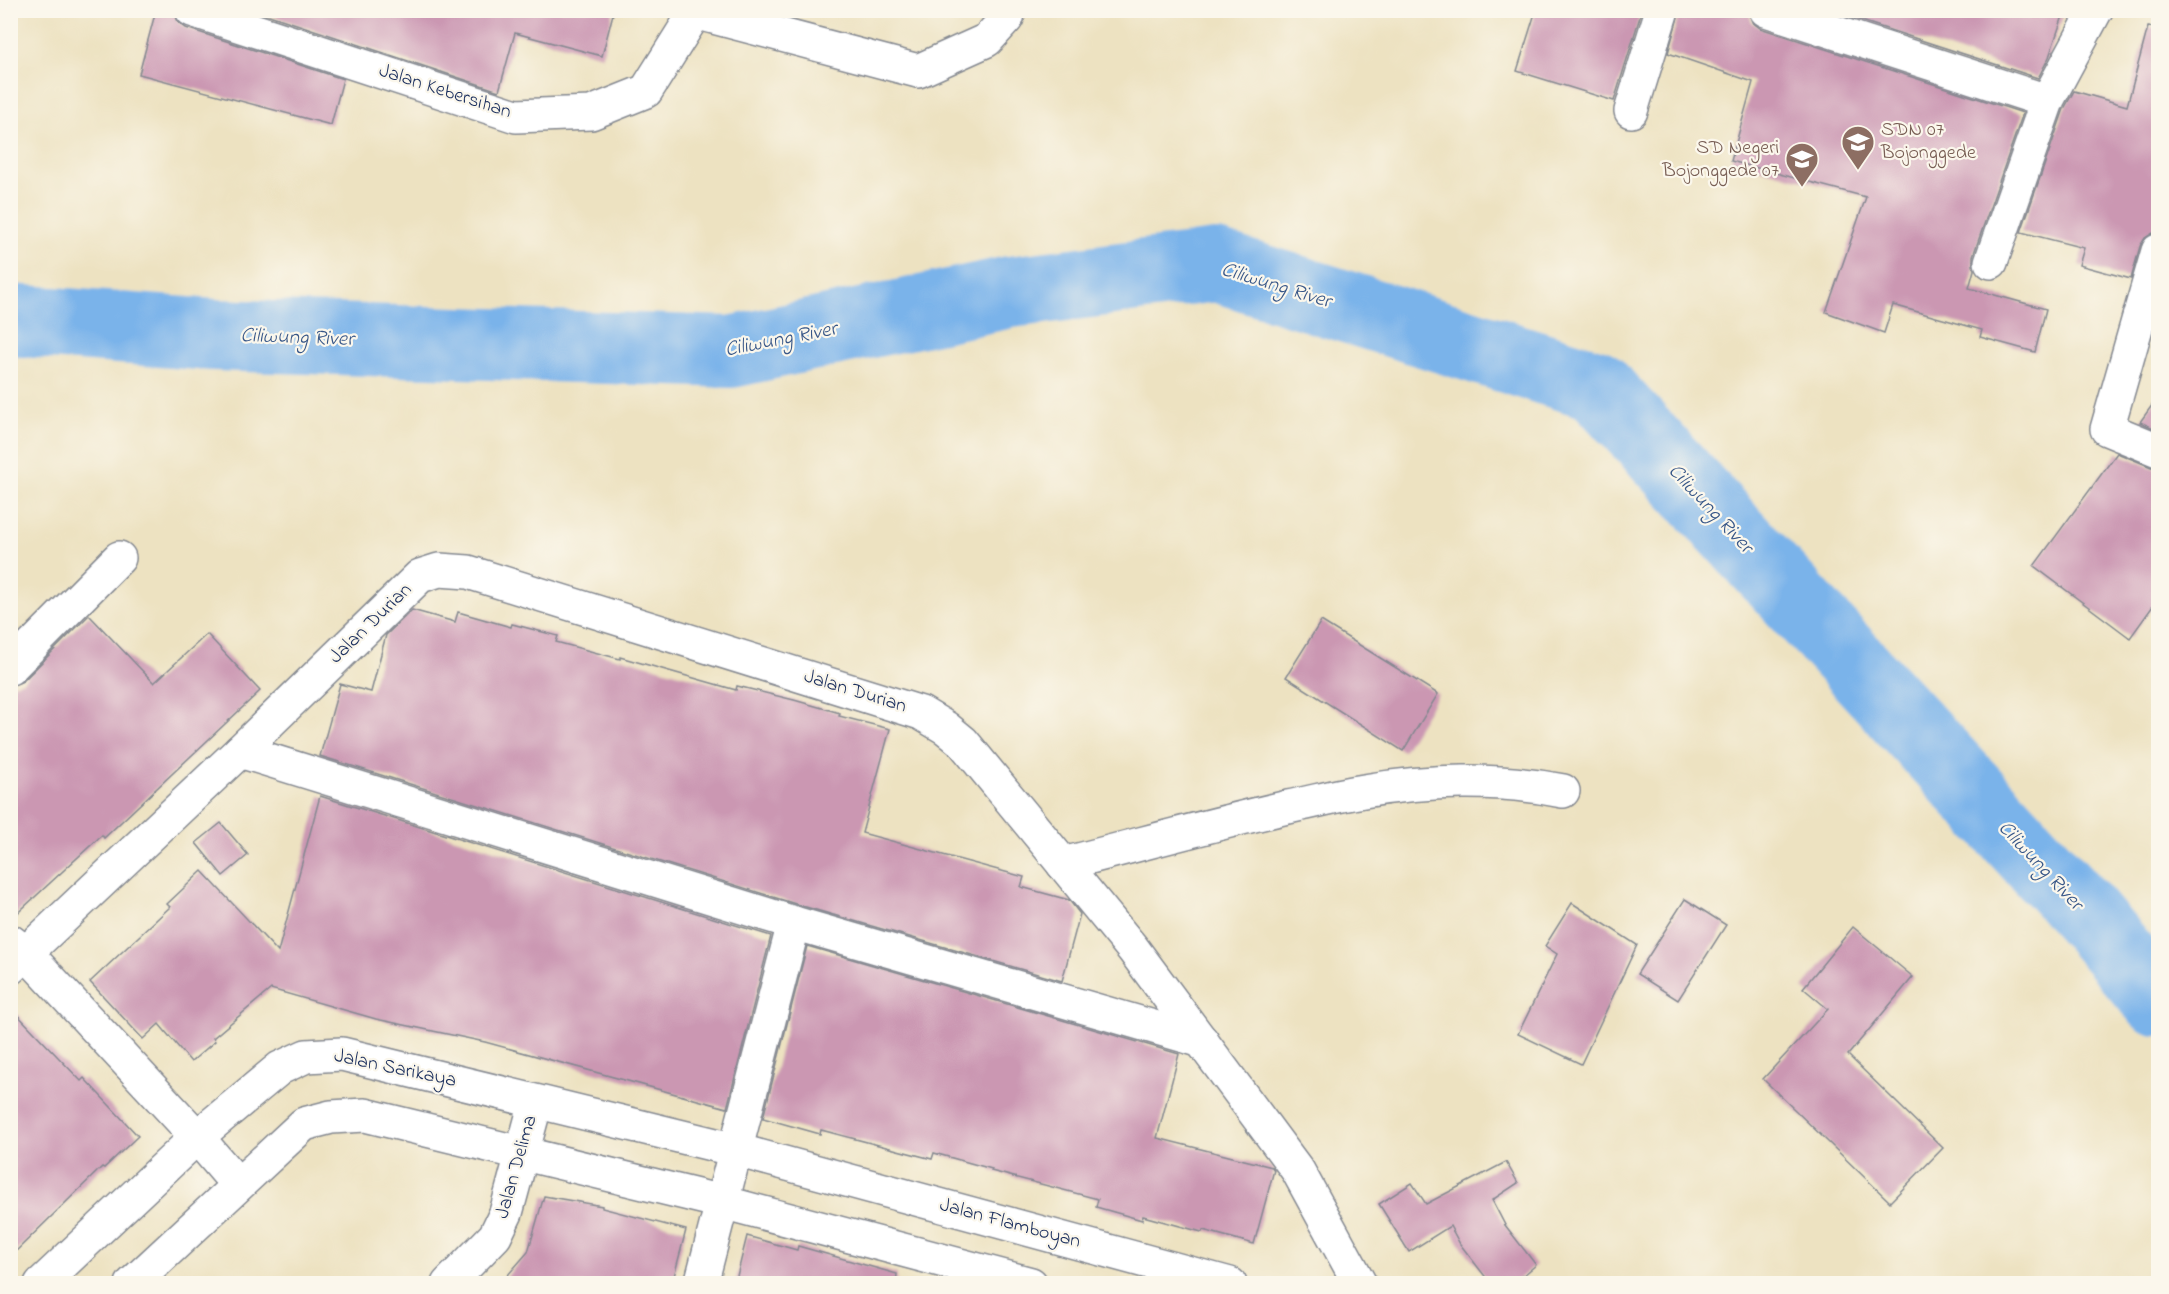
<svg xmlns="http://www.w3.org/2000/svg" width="2169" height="1294" font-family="'Indie Flower',sans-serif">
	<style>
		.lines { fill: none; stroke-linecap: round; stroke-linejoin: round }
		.river { stroke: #7ab3ea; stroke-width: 72 }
		.building { fill: #cb97b2 }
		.minor-casing { stroke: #848890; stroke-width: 36 }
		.minor { stroke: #fff; stroke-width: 33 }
		.labels { text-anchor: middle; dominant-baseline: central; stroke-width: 4.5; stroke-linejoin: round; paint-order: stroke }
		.street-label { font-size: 20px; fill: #1b2f5e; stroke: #fbf7ec }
		.education-label { font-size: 20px; fill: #785e54; stroke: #fbf7ec; text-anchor: start }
		.water-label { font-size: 21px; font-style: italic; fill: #385788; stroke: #fbf7ec }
	</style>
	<rect width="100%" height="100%" fill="#fbf7ec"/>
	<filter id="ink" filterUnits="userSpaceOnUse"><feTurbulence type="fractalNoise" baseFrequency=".0167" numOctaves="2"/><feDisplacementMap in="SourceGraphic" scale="12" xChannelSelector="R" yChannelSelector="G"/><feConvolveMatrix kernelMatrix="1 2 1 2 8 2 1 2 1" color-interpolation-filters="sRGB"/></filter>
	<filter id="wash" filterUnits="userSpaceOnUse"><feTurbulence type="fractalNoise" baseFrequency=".008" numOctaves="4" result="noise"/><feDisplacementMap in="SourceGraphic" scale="24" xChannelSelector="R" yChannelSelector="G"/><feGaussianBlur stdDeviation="1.35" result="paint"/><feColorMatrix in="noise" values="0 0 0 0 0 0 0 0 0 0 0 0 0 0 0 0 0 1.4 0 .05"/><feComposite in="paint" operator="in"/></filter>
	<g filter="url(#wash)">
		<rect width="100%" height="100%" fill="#ede2c1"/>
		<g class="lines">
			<polyline class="river" points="10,320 214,335 731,352 1010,292 1216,266 1596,385 2085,914 2158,1000"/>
		</g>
		<g id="blocks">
			<g class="building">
				<polygon points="156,10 174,10 178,22 186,28 343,79 331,125 139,74"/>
				<polygon points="254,10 614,10 602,56 515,33 499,91"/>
				<polygon points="1536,10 1642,10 1614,101 1517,71"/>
				<polygon points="1680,10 1748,10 1752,22 1760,28 2023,113 1973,256 1973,265 1974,270 1969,288 2046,309 2035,352 1980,337 1982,330 1893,305 1884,333 1826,312 1866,197 1731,161 1753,82 1668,53"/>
				<polygon points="1828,10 2065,10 2049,57 2038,78"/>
				<polygon points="2148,27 2158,28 2158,233 2153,233 2145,238 2140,246 2131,279 2079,265 2084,248 2021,232 2064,109 2074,91 2127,106"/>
				<polygon points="2158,397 2158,430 2140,422"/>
				<polygon points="2117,453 2151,467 2158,468 2158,599 2130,638 2034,566"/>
				<polygon points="412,610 455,622 458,612 511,627 512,624 558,636 556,642 620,659 620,657 736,690 737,686 794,700 840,713 839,716 890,729 862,833 1024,877 1021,887 1069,900 1080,914 1062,981 799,905 320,756 340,684 371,692 386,635"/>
				<polygon points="89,615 154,683 207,634 260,691 104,838 102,835 10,920 10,686 23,681"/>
				<polygon points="1321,621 1438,694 1403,751 1286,677"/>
				<polygon points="320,796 771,936 727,1108 485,1042 376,1019 271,989 213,1038 215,1041 191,1062 159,1024 143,1039 90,982 170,907 167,904 202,871 278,952"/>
				<polygon points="221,823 248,855 223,876 196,843"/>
				<polygon points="1685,899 1726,925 1678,1000 1637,974"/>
				<polygon points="1572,903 1637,945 1581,1064 1518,1034 1557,954 1545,946"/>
				<polygon points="1853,927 1913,977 1848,1055 1943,1148 1890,1202 1763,1079 1828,1009 1803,988"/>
				<polygon points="807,946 1179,1054 1157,1138 1272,1167 1274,1170 1254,1244 1203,1230 1202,1232 1143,1216 1142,1220 1096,1207 1098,1199 991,1171 992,1169 934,1153 932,1159 821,1130 820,1134 763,1118"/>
				<polygon points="10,1007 81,1081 84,1078 138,1136 104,1168 102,1167 10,1257"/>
				<polygon points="1506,1162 1518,1183 1492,1200 1505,1225 1536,1265 1513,1284 1491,1284 1460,1244 1450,1226 1409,1252 1379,1204 1412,1183 1426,1204"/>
				<polygon points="544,1196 602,1206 602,1208 686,1230 672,1284 500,1284 528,1252"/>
				<polygon points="747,1236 797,1250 798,1246 897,1274 896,1284 735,1284"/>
			</g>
		</g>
	</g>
	<g filter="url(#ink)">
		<use href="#blocks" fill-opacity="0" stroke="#848890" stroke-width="1.5"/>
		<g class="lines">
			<g class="minor-casing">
				<g id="minor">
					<polyline points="192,10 516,116 591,113 646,91 695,13"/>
					<polyline points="687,10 918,71 987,40 1007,18 1009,10"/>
					<polyline points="1766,10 2047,101"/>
					<polyline points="1631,111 1662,10"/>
					<polyline points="2158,251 2107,429 2158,450"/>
					<polyline points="1991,262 2047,101 2096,10"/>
					<polyline points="10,668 119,558"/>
					<polyline points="240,751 794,923 1202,1041"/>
					<path d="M1063 864C1138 845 1213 824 1288 807 1313 802 1338 795 1364 791 1427 780 1499 778 1563 791"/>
					<polyline points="10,941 26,953 197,1137 238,1185"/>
					<polyline points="10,968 240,751 420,576 439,570 468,572 921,713 946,728 963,742 1133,949 1298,1171 1360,1284"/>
					<polyline points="41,1284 197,1137 280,1068 306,1056 342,1054 736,1150 1230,1284"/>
					<polyline points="132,1284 304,1124 331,1117 365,1115 722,1202 1031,1284"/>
					<polyline points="448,1284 495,1236 506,1213 536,1102"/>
					<polyline points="701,1284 794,923"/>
				</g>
			</g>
			<use href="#minor" class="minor"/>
		</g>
	</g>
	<defs>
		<g id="school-pin" transform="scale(1.725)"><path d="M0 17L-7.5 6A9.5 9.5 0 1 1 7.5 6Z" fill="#8d6e63" stroke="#fbf7ec"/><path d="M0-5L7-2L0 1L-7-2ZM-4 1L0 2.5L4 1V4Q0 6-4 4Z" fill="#fff"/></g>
	</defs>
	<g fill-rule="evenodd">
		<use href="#school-pin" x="1858" y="142"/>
		<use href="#school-pin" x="1802" y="159"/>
	</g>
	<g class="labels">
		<g class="street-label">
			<text transform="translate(445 92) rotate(18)">Jalan Kebersihan</text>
			<text transform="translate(371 624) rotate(-44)">Jalan Durian</text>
			<text transform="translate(855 692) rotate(17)">Jalan Durian</text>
			<text transform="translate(395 1069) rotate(12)">Jalan Sarikaya</text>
			<text transform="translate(517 1167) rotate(-74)">Jalan Delima</text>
			<text transform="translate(1010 1224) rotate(15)">Jalan Flamboyan</text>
		</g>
		<g class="education-label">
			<text x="1881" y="130">SDN 07<tspan x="1881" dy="23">Bojonggede</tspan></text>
			<text x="1779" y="148" text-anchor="end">SD Negeri<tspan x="1779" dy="23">Bojonggede 07</tspan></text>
		</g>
		<g class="water-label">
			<text transform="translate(1276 286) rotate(17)">Ciliwung River</text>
			<text transform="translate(297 338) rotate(2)">Ciliwung River</text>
			<text transform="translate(781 340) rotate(-11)">Ciliwung River</text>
			<text transform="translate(1710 509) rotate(47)">Ciliwung River</text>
			<text transform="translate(2040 866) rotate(47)">Ciliwung River</text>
		</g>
	</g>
	<rect width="2169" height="1294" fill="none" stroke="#fbf7ec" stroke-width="36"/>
</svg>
